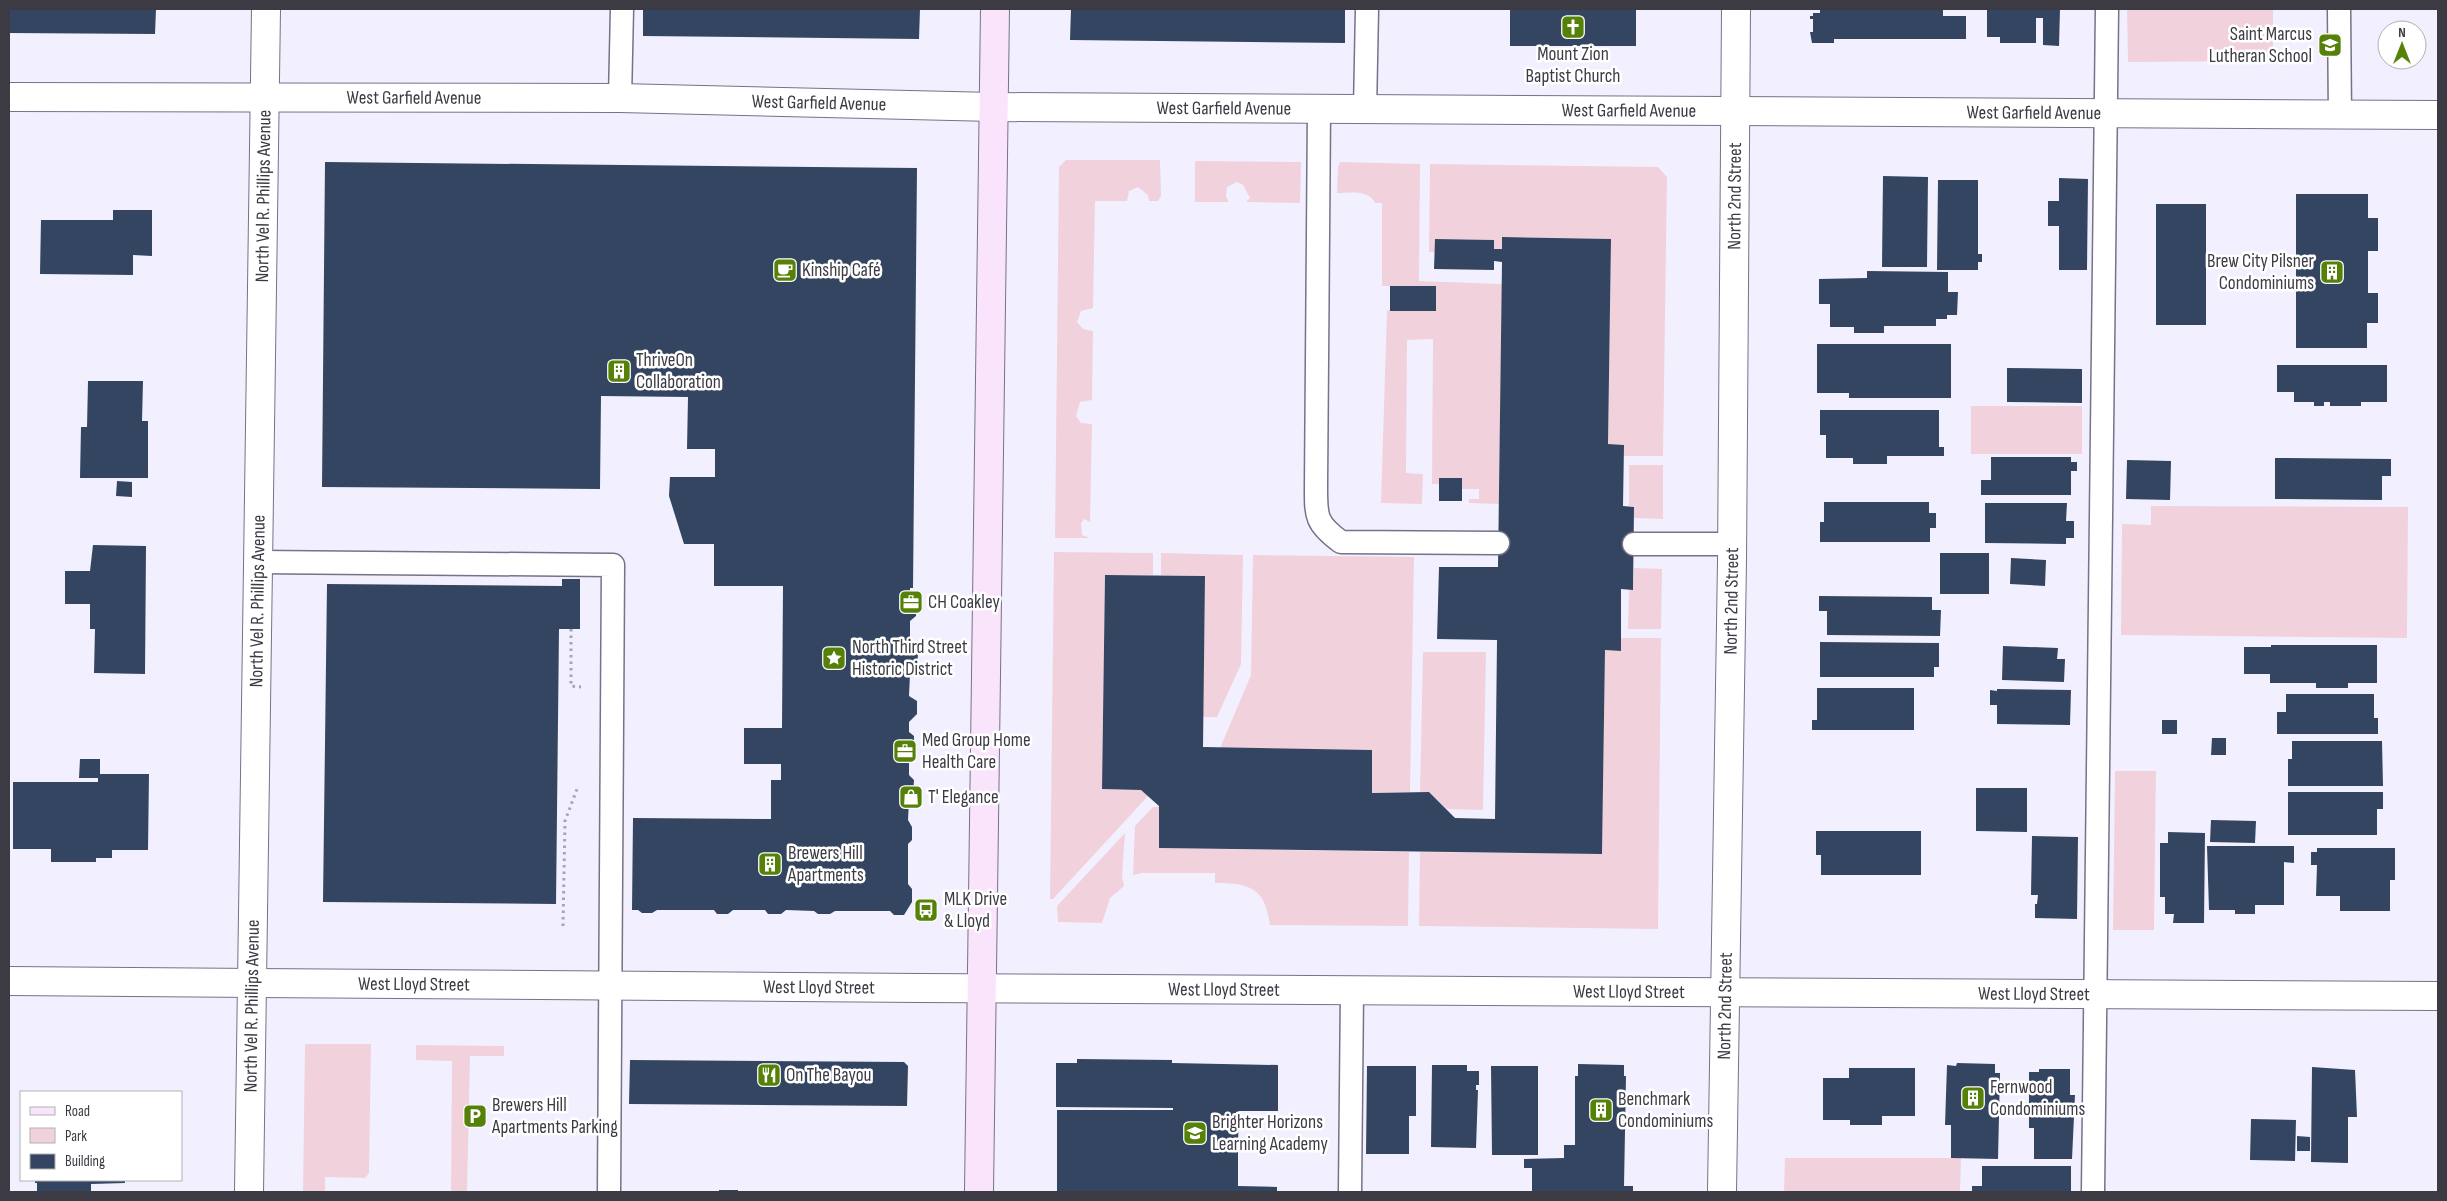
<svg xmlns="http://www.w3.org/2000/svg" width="2447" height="1201" font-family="'Sofia Sans Condensed',sans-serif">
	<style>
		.green { fill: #f1d2dc }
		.building { fill: #334561 }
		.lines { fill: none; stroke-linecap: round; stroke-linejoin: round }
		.lane-casing { stroke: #767287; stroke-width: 25 }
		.street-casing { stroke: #767287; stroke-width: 30 }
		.secondary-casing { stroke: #767287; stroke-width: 30 }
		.path { stroke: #a5a4b0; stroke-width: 3; stroke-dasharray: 2.5 4; stroke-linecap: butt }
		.lane { stroke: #fff; stroke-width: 22 }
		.street { stroke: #fff; stroke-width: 28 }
		.secondary { stroke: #fae4fc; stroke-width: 28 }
		.labels { text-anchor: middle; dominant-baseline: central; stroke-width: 5; stroke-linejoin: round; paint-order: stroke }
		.poi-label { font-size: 19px; fill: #3c3b44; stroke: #fff; text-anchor: start }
		.street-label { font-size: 19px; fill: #3c3b44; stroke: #fff }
	</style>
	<rect width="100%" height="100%" fill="#f2f0ff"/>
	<g class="green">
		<polygon points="2127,9 2273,9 2273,61 2128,62"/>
		<polygon points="1066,160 1160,160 1161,196 1158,201 1149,201 1148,195 1138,187 1129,191 1127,201 1095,201 1093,308 1081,311 1077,322 1083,329 1093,331 1092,400 1080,402 1076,416 1081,423 1092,424 1090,522 1084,519 1081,523 1082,535 1090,538 1055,538 1059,167"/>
		<polygon points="1195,161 1301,162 1300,203 1246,202 1250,198 1243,185 1237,182 1227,187 1226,197 1229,202 1195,202"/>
		<path d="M1340 162 1420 164 1419 281 1502 284 1499 504 1469 503V499H1479V489H1462V478H1439V484H1432L1433 339 1407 340 1406 473 1423 474 1422 504 1381 503 1387 310 1391 311 1436 286H1382V203H1375C1368 189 1351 193 1337 193L1338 167Z"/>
		<polygon points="1430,164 1658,167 1667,177 1663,456 1623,456 1623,445 1608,444 1611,239 1502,237 1502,249 1494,249 1494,240 1435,239 1435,252 1429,252"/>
		<rect x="1971" y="406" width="111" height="48"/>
		<polygon points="1629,465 1663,465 1663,519 1634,518 1634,507 1629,506"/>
		<polygon points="2151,506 2408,507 2407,638 2121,635 2122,524 2151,525"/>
		<polygon points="1054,552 1153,553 1153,575 1105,575 1102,789 1141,790 1148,796 1053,899 1050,899"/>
		<polygon points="1161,553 1243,555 1241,664 1217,717 1203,717 1205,576 1161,575"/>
		<polygon points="1253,555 1414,557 1410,792 1372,793 1372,750 1220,748 1251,675"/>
		<polygon points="1634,568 1662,569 1661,629 1628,629 1629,590 1633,589"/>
		<polygon points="1621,638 1661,638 1658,929 1419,926 1420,852 1602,854 1605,650 1621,651"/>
		<polygon points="1423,652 1486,652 1483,810 1447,809 1429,792 1420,792"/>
		<polygon points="2115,771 2156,771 2154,930 2113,930"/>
		<path d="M1153 807H1159V848L1409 852 1408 926 1270 925C1265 888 1250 883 1215 883V873H1142L1133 875 1135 826Z"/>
		<polygon points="1125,833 1122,876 1124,886 1110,898 1102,923 1058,922 1057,906"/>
		<polygon points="305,1044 371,1044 369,1173 365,1178 325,1177 325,1192 303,1192"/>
		<polygon points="416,1045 504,1046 504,1056 470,1056 467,1192 451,1192 452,1061 416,1060"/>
		<polygon points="1785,1158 1961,1158 1960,1192 1784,1192"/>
	</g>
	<g class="building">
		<polygon points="9,9 156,9 155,34 9,33"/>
		<polygon points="643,9 920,9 919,39 643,36"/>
		<polygon points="1071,9 1345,9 1345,43 1070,40"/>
		<rect x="1510" y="9" width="126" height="37"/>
		<polygon points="1820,9 1943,9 1943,16 1966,16 1966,39 1834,39 1834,43 1812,43 1810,32 1813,32 1813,19 1810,19 1810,16 1813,16 1813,13 1820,13"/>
		<polygon points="1987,9 2060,9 2059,46 2043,45 2043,18 2036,18 2036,43 2000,43 2000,37 1987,37"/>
		<polygon points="325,162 917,168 913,588 910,588 910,592 916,598 916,616 910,621 910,650 918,654 917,668 910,674 909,696 917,701 917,714 909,722 909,732 914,736 914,753 909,757 909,775 914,780 913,795 909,800 908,820 912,827 912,840 908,844 908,884 912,889 912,902 904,915 894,915 890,911 835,911 830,914 818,914 814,911 786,910 781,914 768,914 765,910 733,910 728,914 717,914 714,910 657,910 652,913 642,913 638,910 632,910 633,818 771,819 771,780 781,780 781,764 744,764 744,728 782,728 783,586 714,586 714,544 684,544 669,496 670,477 715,477 715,449 687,449 688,397 601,396 600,489 322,487"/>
		<polygon points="1883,176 1928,177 1927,267 1882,267"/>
		<polygon points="2059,178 2088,179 2087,270 2059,270 2059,226 2048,226 2048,201 2059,201"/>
		<polygon points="1938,180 1978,180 1978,254 1982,254 1982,262 1978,262 1978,270 1937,270"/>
		<polygon points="2296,194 2368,194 2368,218 2378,218 2378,251 2368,251 2368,293 2378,293 2378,323 2367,323 2367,348 2296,348"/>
		<rect x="2156" y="204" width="50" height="121"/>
		<polygon points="113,210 152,210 152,256 133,255 133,275 40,274 41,220 113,220"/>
		<polygon points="1502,237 1611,239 1608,444 1624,445 1623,506 1634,507 1633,590 1621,589 1621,651 1605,650 1602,854 1159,848 1159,806 1141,790 1102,789 1105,575 1205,576 1203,747 1372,750 1372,793 1429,792 1455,818 1495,819 1497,640 1437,639 1439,567 1498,567 1502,262 1494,261 1494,270 1434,269 1435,239 1494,240 1494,249 1502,249"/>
		<polygon points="1867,271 1948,272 1948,292 1958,292 1957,315 1947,315 1947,319 1936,319 1936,326 1884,326 1884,333 1854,333 1854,327 1830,327 1830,304 1819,304 1819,279 1867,278"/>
		<rect x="1390" y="286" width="46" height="25"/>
		<polygon points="1817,344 1951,344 1951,398 1849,398 1849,393 1817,393"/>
		<polygon points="2277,365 2387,365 2387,402 2361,402 2361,406 2330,406 2330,402 2324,402 2324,406 2314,406 2314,402 2294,402 2294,392 2277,392"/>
		<polygon points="2007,368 2082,369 2082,403 2007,402"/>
		<polygon points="88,381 143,381 142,421 148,421 148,478 80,478 81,427 87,427"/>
		<polygon points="1820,410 1939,410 1939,447 1944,447 1944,456 1887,456 1887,464 1853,464 1853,458 1826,458 1826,435 1820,435"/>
		<polygon points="1991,457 2071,457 2071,462 2077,462 2077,471 2071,471 2071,495 1981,495 1981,480 1991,480"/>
		<polygon points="2275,458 2391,459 2391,476 2382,476 2382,500 2275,499"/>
		<polygon points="2127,460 2171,461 2170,500 2126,499"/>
		<rect x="1439" y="478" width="23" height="23"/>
		<polygon points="117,481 132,482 132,497 116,496"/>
		<polygon points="1824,502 1929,502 1929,513 1936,513 1936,528 1930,528 1930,542 1820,542 1820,522 1824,522"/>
		<polygon points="1985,503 2067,503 2066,521 2074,521 2074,538 2066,538 2066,544 1985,543"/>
		<polygon points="93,545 146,546 145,674 94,673 95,629 90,629 90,604 65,604 65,571 90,571"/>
		<rect x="1940" y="553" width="49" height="41"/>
		<polygon points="2011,558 2046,560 2045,586 2010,584"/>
		<polygon points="562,579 580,579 580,629 559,629 556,904 323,902 327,584 562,586"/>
		<polygon points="1819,596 1932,597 1932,610 1941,610 1940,636 1827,635 1827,611 1819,611"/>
		<polygon points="1820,642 1939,643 1939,667 1934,667 1934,677 1820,677"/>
		<polygon points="2271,645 2377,645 2377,683 2348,683 2348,688 2316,688 2316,683 2270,683 2270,674 2244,674 2244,647 2271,647"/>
		<polygon points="2003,646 2058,648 2057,659 2065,659 2064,682 2002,680"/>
		<polygon points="1817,688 1914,688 1914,730 1812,730 1812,720 1817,720"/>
		<polygon points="1997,689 2071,690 2070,725 1997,724 1997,705 1990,705 1990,690 1997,691"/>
		<polygon points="2286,694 2374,694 2374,718 2378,718 2378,734 2277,734 2277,712 2286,712"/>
		<rect x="2162" y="720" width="15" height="14"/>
		<polygon points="2212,738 2226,738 2226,755 2211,755"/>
		<polygon points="2292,741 2382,741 2383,786 2288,786 2288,759 2292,759"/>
		<polygon points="80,759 100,759 100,774 149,774 148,850 112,850 112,858 96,858 96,862 51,862 51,849 13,849 13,782 98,782 98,778 79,778"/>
		<polygon points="1976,788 2027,788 2027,832 1976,831"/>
		<polygon points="2288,792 2383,792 2383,809 2377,809 2377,835 2288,835"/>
		<polygon points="2211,820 2256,821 2255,843 2210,842"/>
		<polygon points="1816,831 1921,831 1921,875 1821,875 1821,855 1816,855"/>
		<polygon points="2168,832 2205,833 2204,923 2173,923 2174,914 2165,914 2165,897 2160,897 2160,843 2168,843"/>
		<polygon points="2032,836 2078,837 2077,919 2035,918 2035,904 2037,904 2038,895 2031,895"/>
		<polygon points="2207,846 2294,846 2294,863 2284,862 2284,905 2255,905 2255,914 2235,914 2235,910 2209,910"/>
		<polygon points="2317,848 2395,848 2395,880 2390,880 2390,911 2340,911 2340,896 2316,896 2317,865 2311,865 2311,852 2317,852"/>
		<polygon points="1077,1059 1172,1060 1172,1063 1278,1065 1278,1111 1239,1111 1238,1143 1238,1186 1277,1187 1277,1192 1057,1192 1057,1110 1173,1110 1173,1108 1056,1107 1056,1063 1077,1063"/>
		<polygon points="630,1060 904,1062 908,1066 907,1106 629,1104"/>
		<polygon points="1957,1063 1995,1064 1995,1073 2000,1073 1998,1159 1951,1158 1951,1125 1945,1125 1947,1065 1956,1066"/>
		<polygon points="1578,1064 1624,1065 1624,1076 1626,1076 1624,1186 1633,1186 1633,1192 1532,1192 1532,1168 1524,1168 1524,1159 1564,1158 1564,1145 1575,1145 1575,1076 1578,1076"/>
		<polygon points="1432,1065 1467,1065 1467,1071 1479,1071 1479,1085 1476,1085 1476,1090 1478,1090 1476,1148 1431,1147"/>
		<polygon points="1367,1066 1416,1066 1416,1116 1409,1116 1409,1154 1366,1154"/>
		<polygon points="1491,1066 1538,1066 1538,1155 1492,1155"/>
		<polygon points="2312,1067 2355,1070 2357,1117 2348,1117 2348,1163 2311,1162"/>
		<polygon points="1849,1068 1915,1068 1915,1116 1882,1116 1882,1125 1850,1125 1850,1120 1823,1120 1823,1078 1849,1078"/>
		<polygon points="2039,1069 2070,1069 2070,1095 2075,1095 2072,1159 2034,1159 2034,1128 2029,1128 2029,1072 2039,1072"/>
		<polygon points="2251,1119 2296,1120 2295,1161 2250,1160"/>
		<polygon points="2297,1136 2310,1137 2310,1151 2297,1151"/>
		<polygon points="1982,1166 2071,1166 2071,1192 1972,1192 1972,1186 1982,1186"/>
		<polygon points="35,1180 125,1180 125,1183 91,1184 91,1192 37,1192 37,1183 35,1183"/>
		<rect x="719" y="1190" width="19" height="2"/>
	</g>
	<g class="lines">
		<g class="lane-casing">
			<g id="lane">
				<polyline points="2339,9 2340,115"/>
				<polyline points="620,98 622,9"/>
				<path d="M1319 109 1316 486C1316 516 1315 523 1341 542L1498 543"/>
				<polyline points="1365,110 1367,9"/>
				<polyline points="1634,544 1732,544"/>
				<polyline points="258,562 613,565 609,1192"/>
				<polyline points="1350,1192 1352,990"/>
				<polyline points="2093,1192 2107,9"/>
			</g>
		</g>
		<g class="street-casing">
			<g id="street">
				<path id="s1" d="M9 97 620 98 994 107 2438 115"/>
				<path id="s2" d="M9 981 920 988 2438 996"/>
				<path id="s3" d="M249 1192 266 9"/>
				<path id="s4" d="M1722 1192 1732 561 1736 9"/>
			</g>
		</g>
		<g class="secondary-casing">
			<polyline id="secondary" points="979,1192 995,9"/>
		</g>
		<g class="path">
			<polyline points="571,629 571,686 581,687"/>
			<polyline points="563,926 565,821 577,789"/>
		</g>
		<use href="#lane" class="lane"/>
		<use href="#street" class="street"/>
		<use href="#secondary" class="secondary"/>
	</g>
	<defs>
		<g id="church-square" transform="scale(1.25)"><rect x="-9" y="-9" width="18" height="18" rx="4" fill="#568109" stroke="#fff"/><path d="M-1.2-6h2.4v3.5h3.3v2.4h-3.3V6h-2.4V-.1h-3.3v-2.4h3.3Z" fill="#fff"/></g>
		<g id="school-square" transform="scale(1.25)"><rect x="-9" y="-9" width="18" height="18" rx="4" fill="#568109" stroke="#fff"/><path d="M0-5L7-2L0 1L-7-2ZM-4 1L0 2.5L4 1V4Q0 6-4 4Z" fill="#fff"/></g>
		<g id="cafe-square" transform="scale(1.25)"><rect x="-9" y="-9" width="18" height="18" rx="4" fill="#568109" stroke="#fff"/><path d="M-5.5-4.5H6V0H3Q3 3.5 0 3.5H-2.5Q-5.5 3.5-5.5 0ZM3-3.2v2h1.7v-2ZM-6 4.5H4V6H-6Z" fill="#fff"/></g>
		<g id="building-square" transform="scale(1.25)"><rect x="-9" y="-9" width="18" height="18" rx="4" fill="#568109" stroke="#fff"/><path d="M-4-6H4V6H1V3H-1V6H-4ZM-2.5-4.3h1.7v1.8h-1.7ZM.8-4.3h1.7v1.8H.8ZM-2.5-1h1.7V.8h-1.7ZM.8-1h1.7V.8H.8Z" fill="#fff"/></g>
		<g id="office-square" transform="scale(1.25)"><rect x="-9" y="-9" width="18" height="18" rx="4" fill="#568109" stroke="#fff"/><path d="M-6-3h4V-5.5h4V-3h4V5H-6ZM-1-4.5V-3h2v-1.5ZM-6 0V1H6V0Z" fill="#fff"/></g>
		<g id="sight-square" transform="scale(1.25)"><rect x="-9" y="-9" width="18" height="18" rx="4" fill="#568109" stroke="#fff"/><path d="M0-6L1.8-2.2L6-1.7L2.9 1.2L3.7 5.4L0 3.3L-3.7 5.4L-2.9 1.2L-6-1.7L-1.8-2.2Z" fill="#fff"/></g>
		<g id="shop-square" transform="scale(1.25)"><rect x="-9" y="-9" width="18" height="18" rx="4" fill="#568109" stroke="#fff"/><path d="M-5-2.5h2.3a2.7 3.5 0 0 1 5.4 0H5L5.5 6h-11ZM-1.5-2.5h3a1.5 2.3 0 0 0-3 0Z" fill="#fff"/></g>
		<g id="bus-square" transform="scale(1.25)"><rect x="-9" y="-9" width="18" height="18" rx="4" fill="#568109" stroke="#fff"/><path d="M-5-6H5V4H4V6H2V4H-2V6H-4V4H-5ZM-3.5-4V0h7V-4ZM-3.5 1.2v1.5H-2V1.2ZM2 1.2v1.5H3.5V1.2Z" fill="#fff"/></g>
		<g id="restaurant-square" transform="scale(1.25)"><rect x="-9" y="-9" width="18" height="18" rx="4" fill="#568109" stroke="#fff"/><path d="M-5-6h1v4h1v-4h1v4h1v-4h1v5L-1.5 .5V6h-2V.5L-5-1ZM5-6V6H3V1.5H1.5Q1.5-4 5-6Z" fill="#fff"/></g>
		<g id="parking-square" transform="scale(1.25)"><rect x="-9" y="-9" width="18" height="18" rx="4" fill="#568109" stroke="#fff"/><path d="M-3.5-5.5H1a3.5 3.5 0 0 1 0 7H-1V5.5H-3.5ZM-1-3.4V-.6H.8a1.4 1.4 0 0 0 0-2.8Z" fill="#fff"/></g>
	</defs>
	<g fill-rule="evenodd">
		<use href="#church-square" x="1573" y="27"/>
		<use href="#school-square" x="2330" y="45"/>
		<use href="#cafe-square" x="785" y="270"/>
		<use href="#building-square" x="2332" y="272"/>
		<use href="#building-square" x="619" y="371"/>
		<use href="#office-square" x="911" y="602"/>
		<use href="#sight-square" x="834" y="658"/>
		<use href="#office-square" x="905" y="751"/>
		<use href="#shop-square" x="911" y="797"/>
		<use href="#building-square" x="770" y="864"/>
		<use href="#bus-square" x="926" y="910"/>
		<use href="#restaurant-square" x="769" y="1075"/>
		<use href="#building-square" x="1973" y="1098"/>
		<use href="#building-square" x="1601" y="1110"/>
		<use href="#parking-square" x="475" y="1116"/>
		<use href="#school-square" x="1195" y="1133"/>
	</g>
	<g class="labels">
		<g class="poi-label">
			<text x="2312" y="34" text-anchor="end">Saint Marcus<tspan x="2312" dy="22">Lutheran School</tspan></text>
			<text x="1573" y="54" text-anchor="middle">Mount Zion<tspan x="1573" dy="22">Baptist Church</tspan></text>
			<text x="2314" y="261" text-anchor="end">Brew City Pilsner<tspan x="2314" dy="22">Condominiums</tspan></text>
			<text x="802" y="270">Kinship Café</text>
			<text x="636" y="360">ThriveOn<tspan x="636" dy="22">Collaboration</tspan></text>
			<text x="928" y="602">CH Coakley</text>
			<text x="852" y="647">North Third Street<tspan x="852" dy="22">Historic District</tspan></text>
			<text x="922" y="740">Med Group Home<tspan x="922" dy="22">Health Care</tspan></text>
			<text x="928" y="797">T' Elegance</text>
			<text x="788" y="853">Brewers Hill<tspan x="788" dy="22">Apartments</tspan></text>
			<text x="944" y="899">MLK Drive<tspan x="944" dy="22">&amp; Lloyd</tspan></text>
			<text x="786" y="1075">On The Bayou</text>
			<text x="1990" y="1087">Fernwood<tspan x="1990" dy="22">Condominiums</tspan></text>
			<text x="1618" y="1099">Benchmark<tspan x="1618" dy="22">Condominiums</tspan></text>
			<text x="492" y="1105">Brewers Hill<tspan x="492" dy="22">Apartments Parking</tspan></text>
			<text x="1212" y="1122">Brighter Horizons<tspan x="1212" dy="22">Learning Academy</tspan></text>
		</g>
		<g class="street-label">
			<text stroke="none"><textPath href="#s1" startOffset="405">West Garfield Avenue</textPath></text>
			<text stroke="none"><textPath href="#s1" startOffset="810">West Garfield Avenue</textPath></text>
			<text stroke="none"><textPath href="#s1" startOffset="1215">West Garfield Avenue</textPath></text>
			<text stroke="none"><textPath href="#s1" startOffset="1620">West Garfield Avenue</textPath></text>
			<text stroke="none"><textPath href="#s1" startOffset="2025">West Garfield Avenue</textPath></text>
			<text stroke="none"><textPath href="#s3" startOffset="996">North Vel R. Phillips Avenue</textPath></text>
			<text stroke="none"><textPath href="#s4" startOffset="996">North 2nd Street</textPath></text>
			<text stroke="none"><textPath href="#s3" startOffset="591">North Vel R. Phillips Avenue</textPath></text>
			<text stroke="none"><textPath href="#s4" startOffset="591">North 2nd Street</textPath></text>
			<text stroke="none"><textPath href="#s2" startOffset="405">West Lloyd Street</textPath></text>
			<text stroke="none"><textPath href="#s2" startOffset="810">West Lloyd Street</textPath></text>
			<text stroke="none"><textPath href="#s2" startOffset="1215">West Lloyd Street</textPath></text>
			<text stroke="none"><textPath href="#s2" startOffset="1620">West Lloyd Street</textPath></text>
			<text stroke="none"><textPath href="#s2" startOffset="2025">West Lloyd Street</textPath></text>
			<text stroke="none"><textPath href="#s3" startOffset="186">North Vel R. Phillips Avenue</textPath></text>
			<text stroke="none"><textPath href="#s4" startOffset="186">North 2nd Street</textPath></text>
		</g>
	</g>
	<rect width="2447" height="1201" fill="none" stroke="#3c3b44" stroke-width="20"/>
	<rect x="20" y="1091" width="162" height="90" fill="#ffffff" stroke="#b1b1b4"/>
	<rect x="30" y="1107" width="25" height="8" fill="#fae4fc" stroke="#b1b1b4"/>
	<text x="65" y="1116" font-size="15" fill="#3c3b44">Road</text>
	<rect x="30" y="1128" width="25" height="15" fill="#f1d2dc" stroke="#b1b1b4"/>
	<text x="65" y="1141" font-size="15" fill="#3c3b44">Park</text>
	<rect x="30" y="1154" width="25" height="15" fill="#334561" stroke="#b1b1b4"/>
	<text x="65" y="1166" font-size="15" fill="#3c3b44">Building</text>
	<g transform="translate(2402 45)"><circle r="24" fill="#ffffff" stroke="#b1b1b4"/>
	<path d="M0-4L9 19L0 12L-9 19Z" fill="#568109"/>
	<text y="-8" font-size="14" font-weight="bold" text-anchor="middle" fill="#3c3b44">N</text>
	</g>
</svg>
